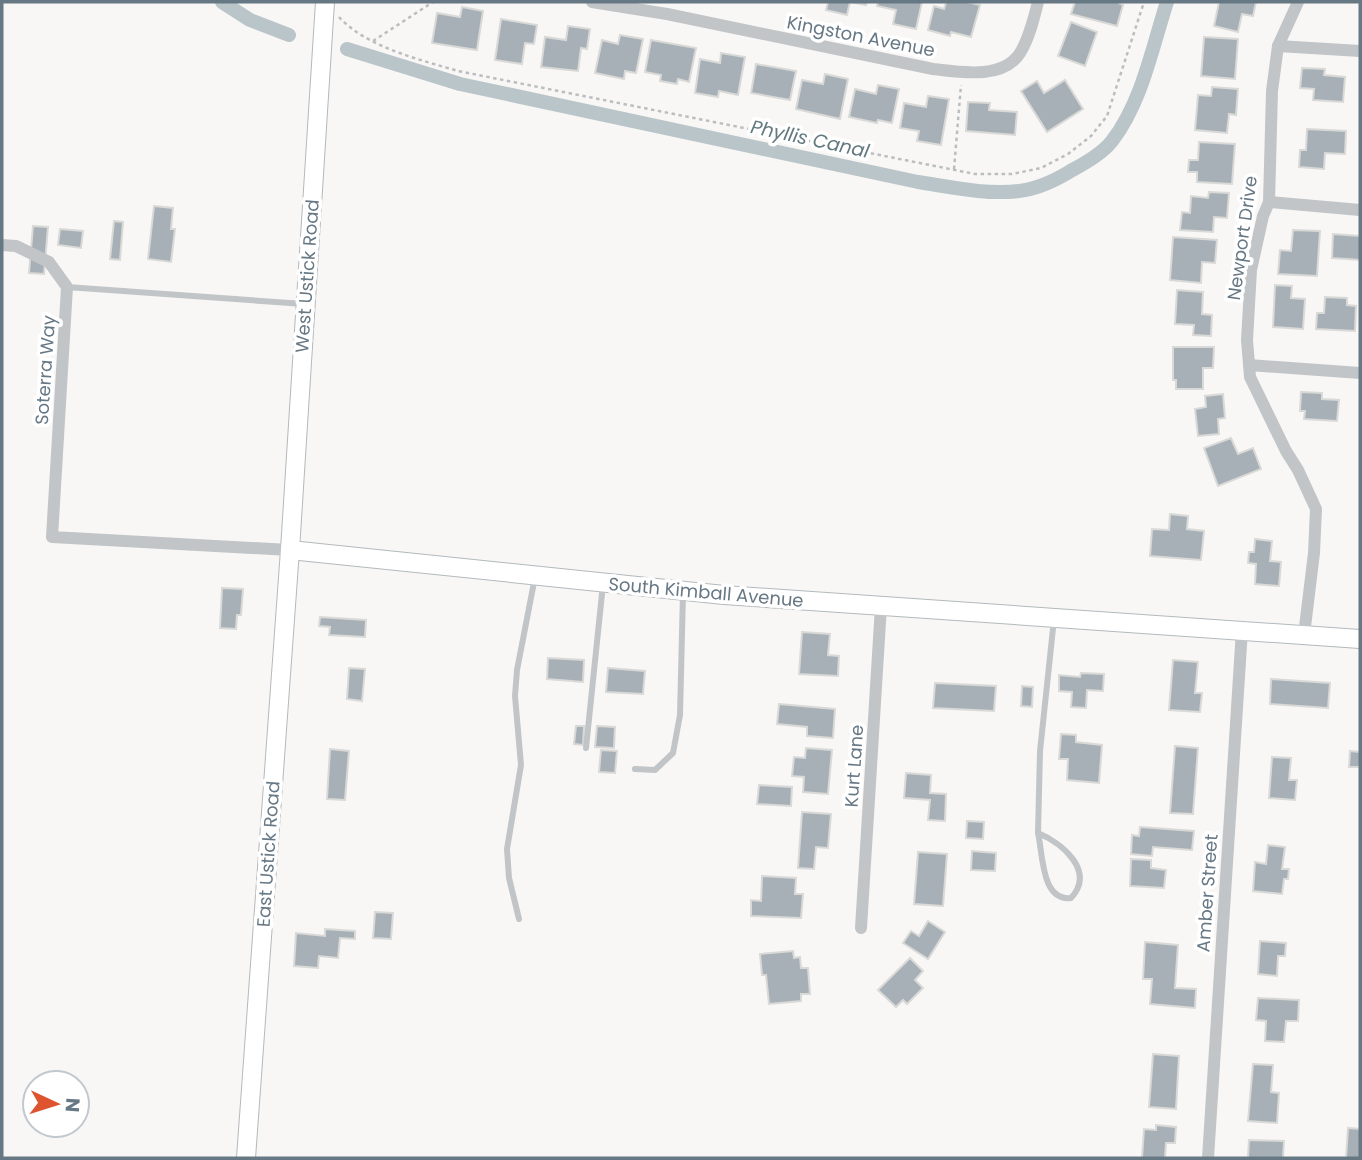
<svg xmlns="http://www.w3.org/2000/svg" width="1362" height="1160" font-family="Poppins,sans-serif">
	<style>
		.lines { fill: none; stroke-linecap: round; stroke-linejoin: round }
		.canal { stroke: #bac5c9; stroke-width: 14 }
		.building { fill: #a7b0b6; stroke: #d9d9d7; stroke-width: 2 }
		.secondary-casing { stroke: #b3b9bd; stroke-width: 20 }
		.path { stroke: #bbbec0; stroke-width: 2.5; stroke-dasharray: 3.5 3.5; stroke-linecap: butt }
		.lane { stroke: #c1c5c8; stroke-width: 6 }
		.street { stroke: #c1c5c8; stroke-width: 12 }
		.secondary { stroke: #fff; stroke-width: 18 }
		.labels { text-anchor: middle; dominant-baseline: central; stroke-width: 7; stroke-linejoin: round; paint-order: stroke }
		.street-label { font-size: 18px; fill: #677885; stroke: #fff }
		.water-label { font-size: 19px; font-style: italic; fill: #637980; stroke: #fff }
	</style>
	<rect width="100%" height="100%" fill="#f8f7f5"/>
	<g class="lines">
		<g class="canal">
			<polyline points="222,2 250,20 289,35"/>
			<path d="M347 49 460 84 918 182C951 187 986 195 1019 191 1037 189 1054 181 1069 172 1083 164 1102 154 1112 141 1142 102 1152 48 1167 2"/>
		</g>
	</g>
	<g class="building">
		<polygon points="828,2 867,2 866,5 850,2 847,15 826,10"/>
		<polygon points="878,2 922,2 916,29 893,24 896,10 877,6"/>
		<polygon points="946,2 967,2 980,5 971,37 951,32 950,36 928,30 934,6 944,9"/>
		<polygon points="1075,2 1117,2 1123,5 1117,26 1071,14"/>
		<polygon points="1219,2 1256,2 1253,16 1242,14 1238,32 1214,26"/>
		<polygon points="462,7 483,11 477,50 432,43 437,13 460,17"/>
		<polygon points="501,19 537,25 534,44 525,43 522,64 495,60"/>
		<polygon points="1071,22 1097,32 1085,66 1058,56"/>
		<polygon points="568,26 590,29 587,49 581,48 578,71 541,67 545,37 566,40"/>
		<polygon points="620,35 643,39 636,73 625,71 624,79 595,73 602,40 618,44"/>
		<polygon points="1204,37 1238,39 1235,79 1201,76"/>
		<polygon points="651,40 696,48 689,82 678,79 677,84 660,81 661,75 645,72"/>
		<polygon points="721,53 745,57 738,95 719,91 718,97 695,93 700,59 720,63"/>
		<polygon points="756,64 796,71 790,100 751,93"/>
		<polygon points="1302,68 1325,69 1324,75 1345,77 1343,102 1313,100 1314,89 1300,88"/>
		<polygon points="825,74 848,79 840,119 796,109 802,80 823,84"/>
		<polygon points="1065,80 1083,109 1047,132 1021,91 1037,81 1044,93"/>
		<polygon points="878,85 899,89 892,123 878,120 877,123 849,117 855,89 876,94"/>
		<polygon points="1212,87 1238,89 1236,115 1229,114 1227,133 1195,130 1198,95 1211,96"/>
		<polygon points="928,96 949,99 941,145 917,141 919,131 900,128 904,103 926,107"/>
		<polygon points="968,102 990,103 989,110 1017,112 1015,135 966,131"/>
		<polygon points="1307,129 1346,131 1345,154 1325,153 1324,169 1299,167 1300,150 1306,150"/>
		<polygon points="1199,142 1235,144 1232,184 1197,182 1197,172 1188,172 1189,160 1198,160"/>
		<polygon points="1209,192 1229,193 1227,218 1214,217 1213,232 1180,230 1182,212 1190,213 1191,196 1208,198"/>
		<polygon points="154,206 173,208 171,229 175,229 171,262 148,259"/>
		<polygon points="114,221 123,222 120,260 110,259"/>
		<polygon points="33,226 48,227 44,274 29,273"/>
		<polygon points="60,229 83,231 81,248 58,245"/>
		<polygon points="1293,230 1320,231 1317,276 1278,274 1280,250 1291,251"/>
		<polygon points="1333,234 1360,236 1360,260 1332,258"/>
		<polygon points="1173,237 1217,240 1215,263 1202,262 1201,283 1170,280"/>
		<polygon points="1275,285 1292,286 1291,298 1305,299 1303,329 1273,327"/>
		<polygon points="1177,290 1203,292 1202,314 1212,315 1211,336 1193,335 1194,325 1175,324"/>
		<polygon points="1325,297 1347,298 1347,305 1356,306 1355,331 1316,329 1317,313 1324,313"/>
		<polygon points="1173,347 1214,347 1213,368 1203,368 1203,389 1176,389 1176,380 1173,380"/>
		<polygon points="1301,392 1322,393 1322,399 1339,400 1337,421 1304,419 1305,411 1300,411"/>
		<polygon points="1223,394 1225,418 1218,419 1219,434 1198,436 1195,409 1206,407 1205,396"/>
		<polygon points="1231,438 1238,454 1253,448 1261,469 1218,486 1204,448"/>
		<polygon points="1170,514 1188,516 1187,529 1204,531 1201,560 1150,556 1152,529 1169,530"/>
		<polygon points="1255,539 1272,541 1270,561 1281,562 1279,586 1255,584 1256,564 1248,563 1249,552 1254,552"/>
		<polygon points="222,588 243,589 241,615 237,615 236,629 220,628"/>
		<polygon points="320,617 366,620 365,637 329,635 330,627 319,626"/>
		<polygon points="802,632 830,634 828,655 839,656 838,676 799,674"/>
		<polygon points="548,658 584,660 583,682 547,679"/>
		<polygon points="1173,660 1198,662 1195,693 1202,693 1200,712 1169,710"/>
		<polygon points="349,668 365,669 362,701 347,699"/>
		<polygon points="608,668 645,671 643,694 606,692"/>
		<polygon points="1081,673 1104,674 1103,691 1087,690 1086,708 1071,707 1072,692 1059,691 1059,675 1080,677"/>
		<polygon points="1271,679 1330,683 1328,708 1270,704"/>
		<polygon points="935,683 996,686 994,711 933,708"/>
		<polygon points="1022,686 1033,687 1032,707 1021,706"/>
		<polygon points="779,704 835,709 833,738 807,736 807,727 777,724"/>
		<polygon points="576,726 584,726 583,745 574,744"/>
		<polygon points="597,726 615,727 614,748 595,747"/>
		<polygon points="1061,734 1076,735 1076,742 1102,745 1099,783 1067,780 1068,759 1059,759"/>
		<polygon points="1175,746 1198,748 1193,814 1170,813"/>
		<polygon points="806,748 832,750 828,794 803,792 804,777 792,776 794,757 805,758"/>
		<polygon points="330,749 349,751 345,800 327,799"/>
		<polygon points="601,750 617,751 615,773 599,772"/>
		<polygon points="1350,751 1360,752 1360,767 1349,767"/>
		<polygon points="1272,757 1291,758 1289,780 1297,780 1295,800 1269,798"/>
		<polygon points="906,773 931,775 930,793 946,794 945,821 928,820 930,800 904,798"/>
		<polygon points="759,785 792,787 791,806 757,804"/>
		<polygon points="802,812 831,814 828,848 816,847 814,869 798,868"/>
		<polygon points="967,821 984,822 983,839 966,838"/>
		<polygon points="1140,827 1194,831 1192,850 1153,847 1152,856 1131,854 1132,835 1139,836"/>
		<polygon points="1268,845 1285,847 1282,869 1289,869 1288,879 1284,879 1282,894 1253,891 1255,862 1266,864"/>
		<polygon points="972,851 996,853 995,871 971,870"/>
		<polygon points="918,852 947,854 943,906 914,904"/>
		<polygon points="1131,859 1151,860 1151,868 1166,870 1164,888 1130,886"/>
		<polygon points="762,876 796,878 795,894 803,894 801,918 751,916 751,900 761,901"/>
		<polygon points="375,912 393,913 391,939 373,938"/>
		<polygon points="928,921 945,932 928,959 903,943 911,931 919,936"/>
		<polygon points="325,929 355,931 355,939 340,938 338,958 319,956 318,968 294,966 296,933 325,936"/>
		<polygon points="1260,941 1286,943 1285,956 1278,956 1277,976 1258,974"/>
		<polygon points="1145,942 1178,945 1175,988 1196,989 1195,1008 1150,1004 1152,979 1143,979"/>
		<polygon points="793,951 794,958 800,957 801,968 808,968 810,994 801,994 801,1001 769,1004 766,975 762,975 760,954"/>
		<polygon points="910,958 923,971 915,980 923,988 907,1004 903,1000 896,1007 878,990"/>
		<polygon points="1258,998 1299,1000 1298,1021 1286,1021 1284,1042 1265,1041 1266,1021 1256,1020"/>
		<polygon points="1153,1054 1179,1056 1176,1109 1149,1107"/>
		<polygon points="1253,1064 1273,1065 1271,1092 1279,1093 1277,1123 1248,1121"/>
		<polygon points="1156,1125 1176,1127 1175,1143 1166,1143 1165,1158 1142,1158 1144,1129 1156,1130"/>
		<polygon points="1348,1128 1360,1129 1360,1158 1346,1158"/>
		<polygon points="1249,1140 1284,1141 1283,1158 1248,1158"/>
	</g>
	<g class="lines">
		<g class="secondary-casing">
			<g id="secondary">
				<polyline points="290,550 724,595 1360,639"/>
				<polyline points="246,1158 290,550 325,2"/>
			</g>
		</g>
		<g class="path">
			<path d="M339 17C366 47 421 60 458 71L975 174H1012L1041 168 1068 154 1091 136 1107 116 1144 2"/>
			<polyline points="373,41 433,2"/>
			<polyline points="954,169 961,85"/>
		</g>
		<g class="lane">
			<polyline points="67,287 304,304"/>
			<polyline points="586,748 603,584"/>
			<polyline points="635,769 655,770 673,753 680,715 683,593"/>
			<polyline points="1038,833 1040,751 1054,619"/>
			<path d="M1038 833C1062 843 1096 871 1071 898 1041 901 1043 854 1038 833Z"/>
			<polyline points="519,919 509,878 507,849 521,765 515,696 517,670 535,577"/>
		</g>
		<g class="street">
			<path d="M592 2 667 14 933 69C959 72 1003 80 1020 53 1029 39 1034 18 1038 2"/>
			<polyline points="1298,2 1278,46 1272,91 1269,202 1263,216 1251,270 1247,340 1250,377 1286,451 1298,470 1316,509 1314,553 1304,635"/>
			<polyline points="1278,46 1360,51"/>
			<polyline points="1269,202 1360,210"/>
			<polyline points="2,245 16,246 49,262 67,287 52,537 290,550"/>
			<polyline points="1249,365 1360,373"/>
			<polyline points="861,928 881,606"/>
			<polyline points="1208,1158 1242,630"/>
		</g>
		<use href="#secondary" class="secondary"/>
	</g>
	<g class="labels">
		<g class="street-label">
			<text transform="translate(861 36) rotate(11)">Kingston Avenue</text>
			<text transform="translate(1242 238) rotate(-82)">Newport Drive</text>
			<text transform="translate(307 276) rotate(-86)">West Ustick Road</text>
			<text transform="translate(45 370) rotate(-86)">Soterra Way</text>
			<text transform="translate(706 592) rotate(5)">South Kimball Avenue</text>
			<text transform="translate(854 766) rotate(-86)">Kurt Lane</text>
			<text transform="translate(268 854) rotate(-86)">East Ustick Road</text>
			<text transform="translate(1207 893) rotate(-86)">Amber Street</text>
		</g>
		<g class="water-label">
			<text transform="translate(810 139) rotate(12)">Phyllis Canal</text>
		</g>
	</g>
	<rect width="1362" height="1160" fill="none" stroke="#677885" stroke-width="7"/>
	<g transform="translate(56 1104) rotate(94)"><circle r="33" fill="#ffffff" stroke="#c2c9ce" stroke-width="2"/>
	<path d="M0-5L12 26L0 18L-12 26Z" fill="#de542e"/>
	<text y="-10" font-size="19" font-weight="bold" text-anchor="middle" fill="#677885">N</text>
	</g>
</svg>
